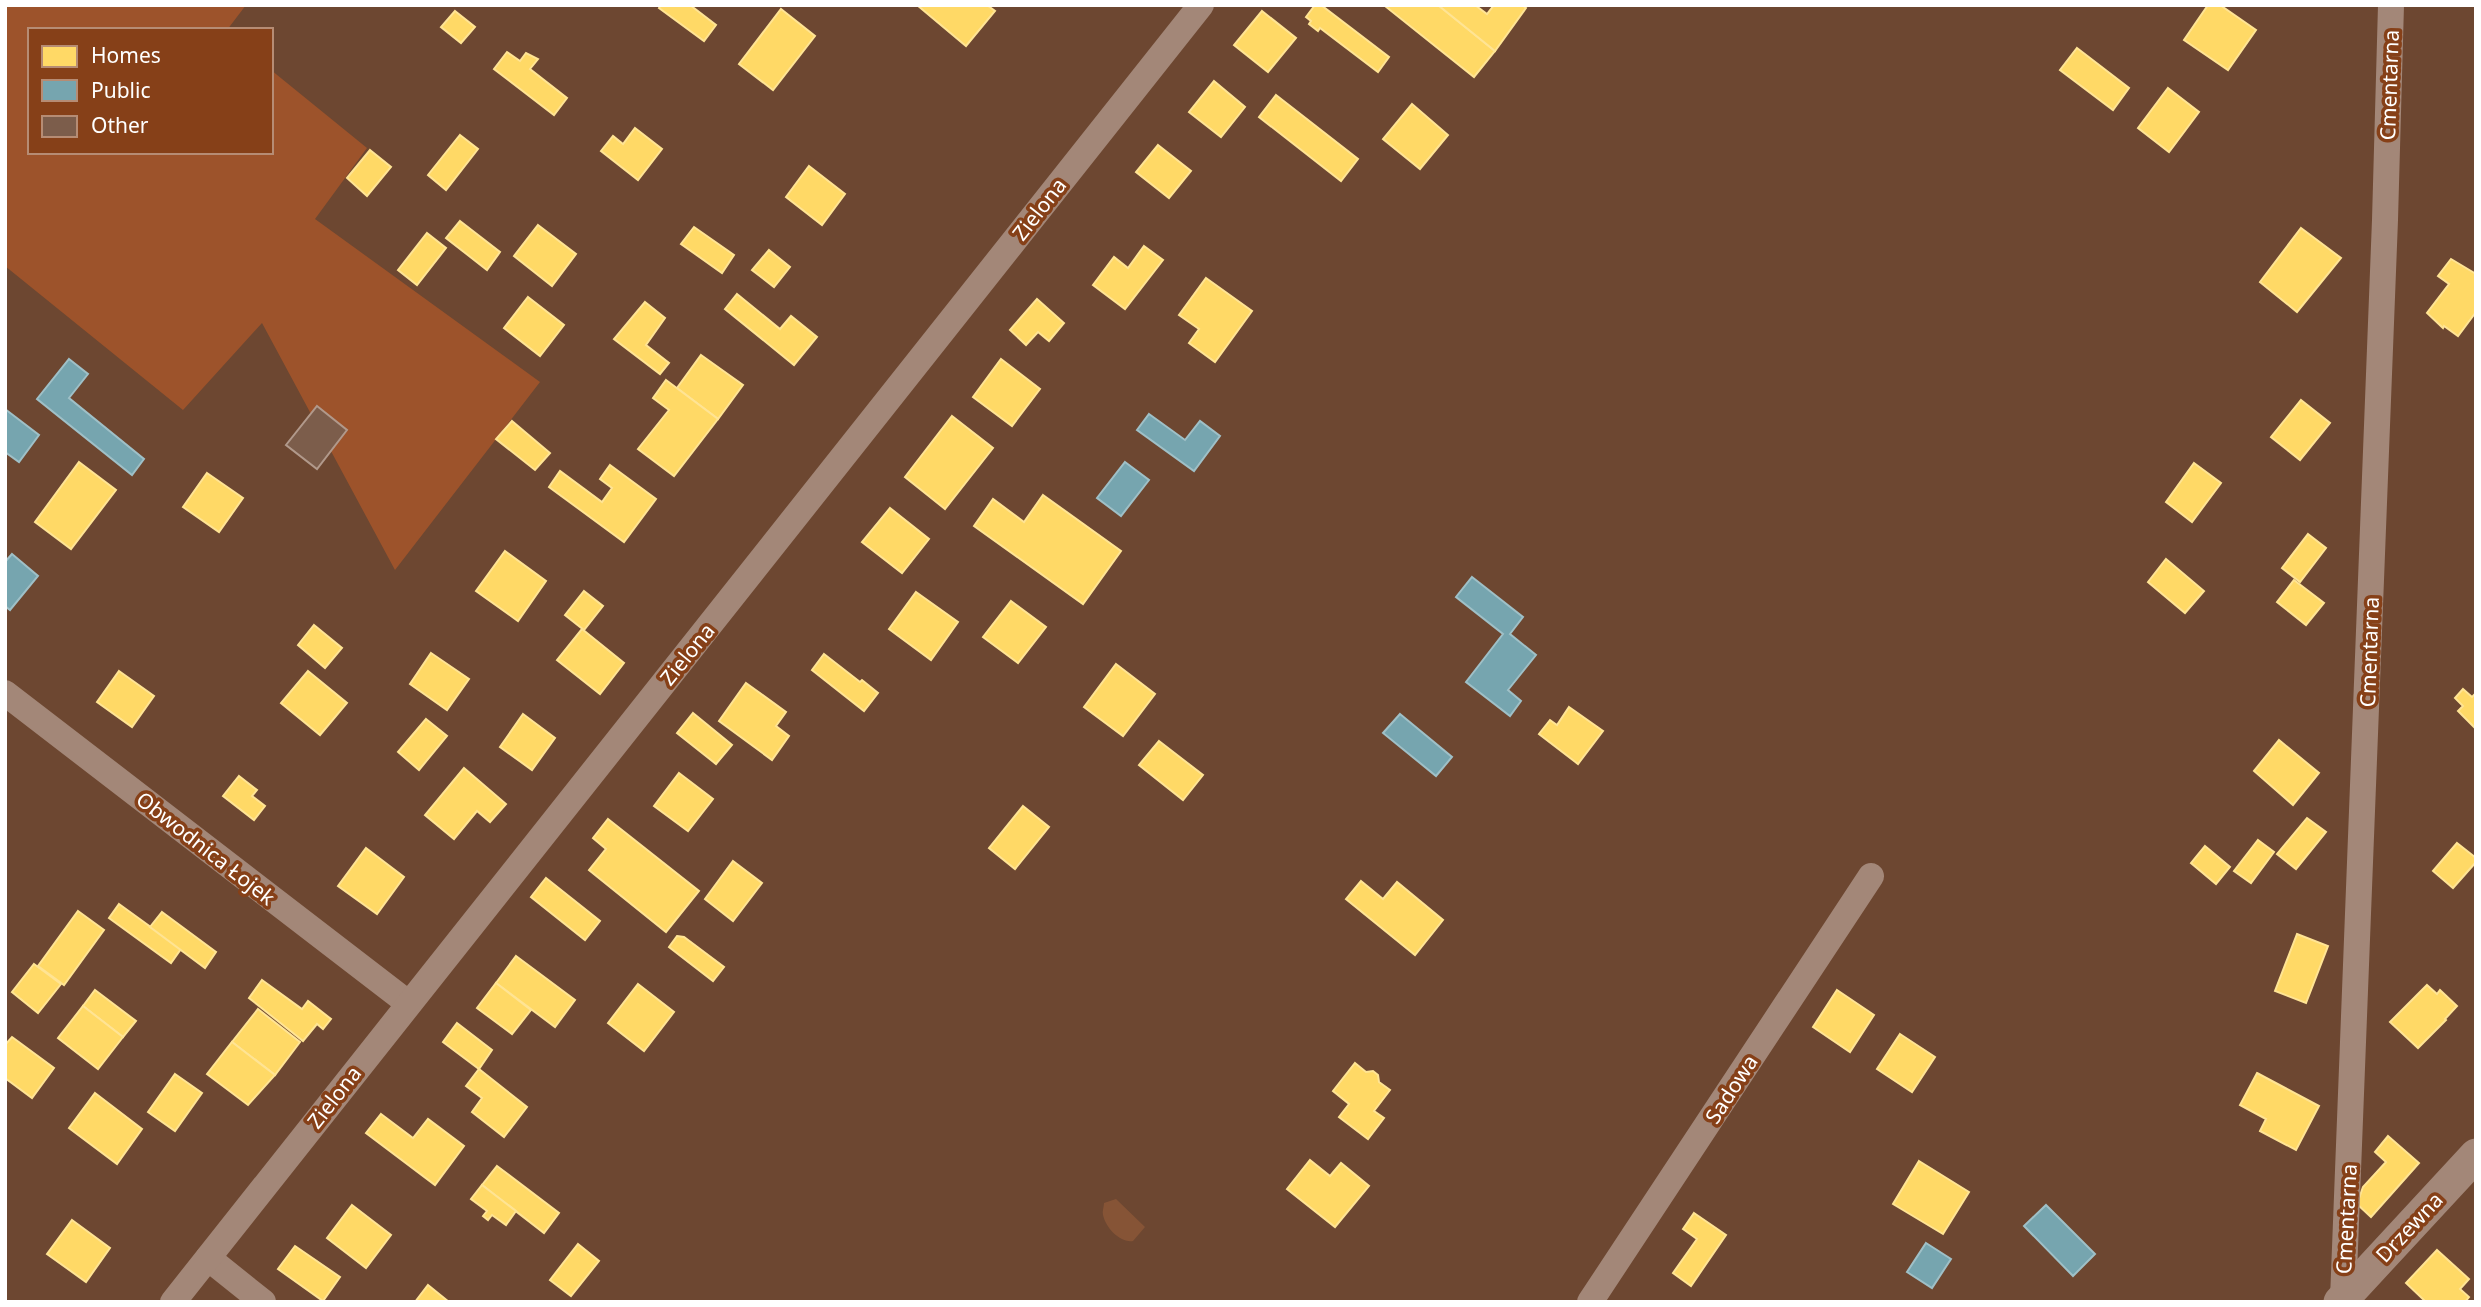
<svg xmlns="http://www.w3.org/2000/svg" width="2481" height="1307" font-family="'Noto Sans',sans-serif">
	<style>
		.green { fill: #9d532b }
		.water { fill: #865436 }
		.homes { fill: #ffd966; stroke: #ffe494; stroke-width: 2 }
		.public { fill: #76a5af; stroke: #9fc0c7; stroke-width: 2 }
		.building { fill: #7c5d4b; stroke: #b1998b; stroke-width: 2 }
		.lines { fill: none; stroke-linecap: round; stroke-linejoin: round }
		.minor { stroke: #a38778; stroke-width: 26 }
		.tertiary { stroke: #a38778; stroke-width: 33 }
		.labels { text-anchor: middle; dominant-baseline: central; stroke-width: 7; stroke-linejoin: round; paint-order: stroke }
		.street-label { font-size: 21px; fill: #fff; stroke: #864018 }
	</style>
	<rect width="100%" height="100%" fill="#6d4731"/>
	<polygon class="green" points="5,5 246,5 227,30 30,30 30,152 271,152 271,70 367,148 315,219 540,382 395,570 262,323 183,410 5,266"/>
	<path class="water" d="M1116 1199 1145 1227 1133 1241C1120 1243 1106 1228 1103 1215 1102 1211 1104 1207 1104 1203Z"/>
	<g class="homes">
		<polygon points="661,5 690,5 716,25 704,41 659,8"/>
		<polygon points="917,5 987,5 995,11 966,46"/>
		<polygon points="1315,5 1321,5 1389,57 1378,72 1320,28 1318,31 1309,24 1311,21 1306,17"/>
		<polygon points="1438,5 1495,51 1474,77 1385,6"/>
		<polygon points="1438,5 1475,5 1487,14 1494,5 1522,5 1526,8 1495,51"/>
		<polygon points="2208,5 2220,5 2256,30 2228,70 2184,40"/>
		<polygon points="781,9 815,36 773,90 739,64"/>
		<polygon points="455,11 475,27 461,43 441,27"/>
		<polygon points="1262,11 1296,38 1268,72 1234,45"/>
		<polygon points="2077,48 2129,88 2113,110 2060,70"/>
		<polygon points="507,52 520,61 526,53 538,59 530,69 567,98 554,115 494,69"/>
		<polygon points="1214,81 1245,107 1221,137 1189,112"/>
		<polygon points="2168,88 2199,112 2169,152 2138,128"/>
		<polygon points="1276,95 1358,159 1341,181 1259,117"/>
		<polygon points="1412,104 1448,135 1420,169 1383,139"/>
		<polygon points="635,128 662,149 638,180 601,151 613,136 623,144"/>
		<polygon points="460,135 478,149 446,190 428,175"/>
		<polygon points="1158,145 1191,171 1169,198 1136,172"/>
		<polygon points="370,150 391,167 367,196 347,178"/>
		<polygon points="809,166 845,194 822,225 786,197"/>
		<polygon points="460,221 500,252 487,270 446,238"/>
		<polygon points="538,225 576,254 552,286 514,256"/>
		<polygon points="694,227 734,255 722,273 681,244"/>
		<polygon points="2301,228 2341,258 2297,312 2260,282"/>
		<polygon points="427,233 446,248 417,285 398,270"/>
		<polygon points="1144,246 1163,260 1125,309 1093,285 1114,257 1128,268"/>
		<polygon points="769,250 790,267 774,287 752,270"/>
		<polygon points="2451,259 2476,274 2476,312 2458,336 2444,326 2443,328 2427,313 2449,284 2438,276"/>
		<polygon points="1206,278 1252,311 1215,362 1189,343 1199,329 1179,315"/>
		<polygon points="737,294 780,329 791,316 817,337 794,365 725,309"/>
		<polygon points="528,297 564,325 540,356 504,328"/>
		<polygon points="1037,299 1064,323 1049,341 1038,332 1026,345 1010,330"/>
		<polygon points="645,302 665,318 646,345 669,363 660,374 614,339"/>
		<polygon points="701,355 743,385 718,419 677,388"/>
		<polygon points="1001,359 1040,389 1012,426 973,397"/>
		<polygon points="666,380 718,419 674,476 638,449 669,410 653,398"/>
		<polygon points="2301,400 2330,423 2300,460 2271,437"/>
		<polygon points="952,416 993,448 945,509 905,477"/>
		<polygon points="512,421 550,453 535,470 496,439"/>
		<polygon points="79,462 116,490 71,549 35,522"/>
		<polygon points="2194,463 2221,483 2192,522 2166,502"/>
		<polygon points="610,465 656,499 624,542 549,487 560,471 602,502 612,488 600,479"/>
		<polygon points="207,473 243,498 219,532 183,507"/>
		<polygon points="1043,495 1121,551 1083,604 974,526 993,499 1024,522"/>
		<polygon points="890,508 929,539 902,573 862,542"/>
		<polygon points="2308,534 2326,548 2300,582 2282,568"/>
		<polygon points="505,551 546,581 518,621 476,591"/>
		<polygon points="2166,559 2204,591 2185,613 2148,582"/>
		<polygon points="2294,580 2324,603 2306,625 2277,602"/>
		<polygon points="584,591 603,606 584,630 565,615"/>
		<polygon points="916,592 958,622 931,660 889,629"/>
		<polygon points="1011,601 1046,627 1018,663 983,637"/>
		<polygon points="314,625 342,648 325,668 298,645"/>
		<polygon points="582,629 624,663 600,694 557,660"/>
		<polygon points="431,653 469,679 447,710 410,684"/>
		<polygon points="824,654 860,682 862,680 878,693 864,711 812,670"/>
		<polygon points="1116,664 1155,694 1123,736 1084,707"/>
		<polygon points="119,671 154,696 132,727 97,702"/>
		<polygon points="308,671 347,703 320,735 281,703"/>
		<polygon points="746,683 786,712 776,726 789,736 772,760 719,721"/>
		<polygon points="2463,689 2472,697 2476,693 2476,729 2458,711 2463,706 2455,698"/>
		<polygon points="1569,707 1603,731 1578,764 1539,734 1550,720 1557,725"/>
		<polygon points="693,713 732,745 716,764 677,733"/>
		<polygon points="523,714 555,738 532,770 500,747"/>
		<polygon points="426,719 447,736 419,770 398,752"/>
		<polygon points="2279,740 2319,773 2293,805 2254,771"/>
		<polygon points="1159,741 1203,775 1183,800 1139,765"/>
		<polygon points="464,768 506,804 490,822 477,811 454,839 425,815"/>
		<polygon points="679,773 713,799 688,831 654,806"/>
		<polygon points="239,776 257,790 252,796 265,806 254,820 223,796"/>
		<polygon points="1023,806 1049,827 1015,869 989,848"/>
		<polygon points="2307,818 2326,832 2296,869 2277,854"/>
		<polygon points="608,819 699,891 666,932 589,870 606,849 593,838"/>
		<polygon points="2258,840 2274,852 2251,883 2234,871"/>
		<polygon points="2457,843 2476,858 2476,862 2453,888 2433,871"/>
		<polygon points="2205,846 2230,867 2216,884 2191,863"/>
		<polygon points="366,848 404,877 377,914 338,886"/>
		<polygon points="733,861 762,883 733,921 705,899"/>
		<polygon points="546,878 600,921 585,940 531,897"/>
		<polygon points="1361,881 1383,899 1397,882 1443,920 1415,955 1346,899"/>
		<polygon points="119,904 181,949 171,963 109,918"/>
		<polygon points="78,911 104,930 64,985 38,966"/>
		<polygon points="162,912 216,952 205,968 150,927"/>
		<polygon points="2297,934 2328,946 2306,1003 2275,991"/>
		<polygon points="677,936 684,937 724,967 713,981 669,947"/>
		<polygon points="516,956 575,1000 555,1027 496,983"/>
		<polygon points="34,964 61,984 38,1013 12,992"/>
		<polygon points="262,980 302,1009 308,1001 331,1019 323,1029 317,1024 303,1041 249,998"/>
		<polygon points="496,983 531,1010 512,1034 477,1008"/>
		<polygon points="638,984 674,1012 644,1051 608,1023"/>
		<polygon points="2427,985 2437,994 2440,990 2457,1006 2445,1019 2446,1020 2418,1048 2390,1022"/>
		<polygon points="95,990 136,1021 123,1037 83,1006"/>
		<polygon points="1837,990 1874,1015 1850,1052 1813,1027"/>
		<polygon points="83,1006 123,1037 98,1069 58,1038"/>
		<polygon points="258,1009 300,1042 275,1075 232,1042"/>
		<polygon points="457,1023 492,1050 479,1069 443,1042"/>
		<polygon points="1900,1034 1935,1057 1912,1092 1877,1069"/>
		<polygon points="12,1037 54,1068 32,1098 5,1078 5,1045"/>
		<polygon points="232,1042 275,1075 248,1105 207,1074"/>
		<polygon points="1355,1063 1366,1072 1373,1071 1378,1075 1379,1082 1390,1090 1374,1111 1384,1118 1368,1139 1339,1117 1349,1104 1333,1091"/>
		<polygon points="479,1069 527,1107 504,1137 472,1112 482,1098 466,1086"/>
		<polygon points="2257,1073 2319,1106 2296,1150 2260,1131 2266,1119 2240,1105"/>
		<polygon points="175,1074 202,1093 175,1131 148,1112"/>
		<polygon points="95,1093 142,1129 117,1164 69,1128"/>
		<polygon points="381,1114 413,1138 428,1119 464,1146 435,1185 366,1133"/>
		<polygon points="2388,1136 2419,1163 2371,1217 2357,1204 2363,1187 2386,1162 2375,1152"/>
		<polygon points="1310,1160 1330,1176 1341,1163 1369,1186 1335,1227 1287,1189"/>
		<polygon points="1919,1161 1969,1192 1943,1234 1893,1204"/>
		<polygon points="497,1166 559,1213 544,1233 482,1185"/>
		<polygon points="482,1185 516,1211 506,1225 492,1215 488,1220 483,1216 487,1211 471,1199"/>
		<polygon points="352,1205 391,1235 366,1268 327,1238"/>
		<polygon points="1694,1213 1726,1235 1691,1286 1673,1273 1697,1239 1683,1229"/>
		<polygon points="72,1220 110,1248 86,1282 47,1254"/>
		<polygon points="578,1244 599,1261 571,1296 550,1280"/>
		<polygon points="295,1246 340,1277 323,1301 278,1269"/>
		<polygon points="2437,1250 2469,1279 2460,1289 2469,1297 2465,1302 2426,1302 2406,1283"/>
		<polygon points="428,1285 449,1302 415,1302"/>
	</g>
	<g class="public">
		<polygon points="69,359 88,374 69,398 144,459 132,475 37,399"/>
		<polygon points="5,409 39,435 19,462 5,452"/>
		<polygon points="1149,414 1185,440 1200,421 1220,436 1194,471 1137,430"/>
		<polygon points="1125,462 1149,480 1121,516 1097,498"/>
		<polygon points="12,554 38,576 10,610 5,606 5,562"/>
		<polygon points="1472,577 1523,617 1510,634 1536,655 1508,690 1521,701 1510,716 1466,682 1503,634 1456,597"/>
		<polygon points="1400,714 1452,757 1436,776 1383,733"/>
		<polygon points="2046,1205 2095,1254 2073,1276 2024,1226"/>
		<polygon points="1926,1243 1951,1259 1932,1288 1907,1272"/>
	</g>
	<polygon class="building" points="317,406 347,430 317,469 286,445"/>
	<g class="lines">
		<g class="minor">
			<polyline points="5,693 408,1003"/>
			<polyline points="208,1258 263,1302"/>
			<polyline points="2343,1299 2385,220 2391,5"/>
			<polyline points="173,1302 1201,5"/>
			<polyline points="1590,1302 1871,876"/>
		</g>
		<polyline class="tertiary" points="2340,1302 2476,1155"/>
	</g>
	<g class="labels">
		<g class="street-label">
			<text transform="translate(2389 85) rotate(-88)">Cmentarna</text>
			<text transform="translate(1039 209) rotate(-52)">Zielona</text>
			<text transform="translate(2369 652) rotate(-88)">Cmentarna</text>
			<text transform="translate(687 654) rotate(-51)">Zielona</text>
			<text transform="translate(206 848) rotate(38)">Obwodnica Łojek</text>
			<text transform="translate(1731 1089) rotate(-57)">Sadowa</text>
			<text transform="translate(334 1097) rotate(-52)">Zielona</text>
			<text transform="translate(2346 1219) rotate(-87)">Cmentarna</text>
			<text transform="translate(2409 1227) rotate(-47)">Drzewna</text>
		</g>
	</g>
	<rect width="2481" height="1307" fill="none" stroke="#ffffff" stroke-width="14"/>
	<rect x="28" y="28" width="245" height="126" fill="#864018" stroke="#b68c74" stroke-width="2"/>
	<rect x="42" y="46" width="35" height="21" fill="#ffd966" stroke="#b68c74" stroke-width="2"/>
	<text x="91" y="63" font-size="21" fill="#ffffff">Homes</text>
	<rect x="42" y="80" width="35" height="21" fill="#76a5af" stroke="#b68c74" stroke-width="2"/>
	<text x="91" y="98" font-size="21" fill="#ffffff">Public</text>
	<rect x="42" y="116" width="35" height="21" fill="#7c5d4b" stroke="#b68c74" stroke-width="2"/>
	<text x="91" y="133" font-size="21" fill="#ffffff">Other</text>
</svg>
